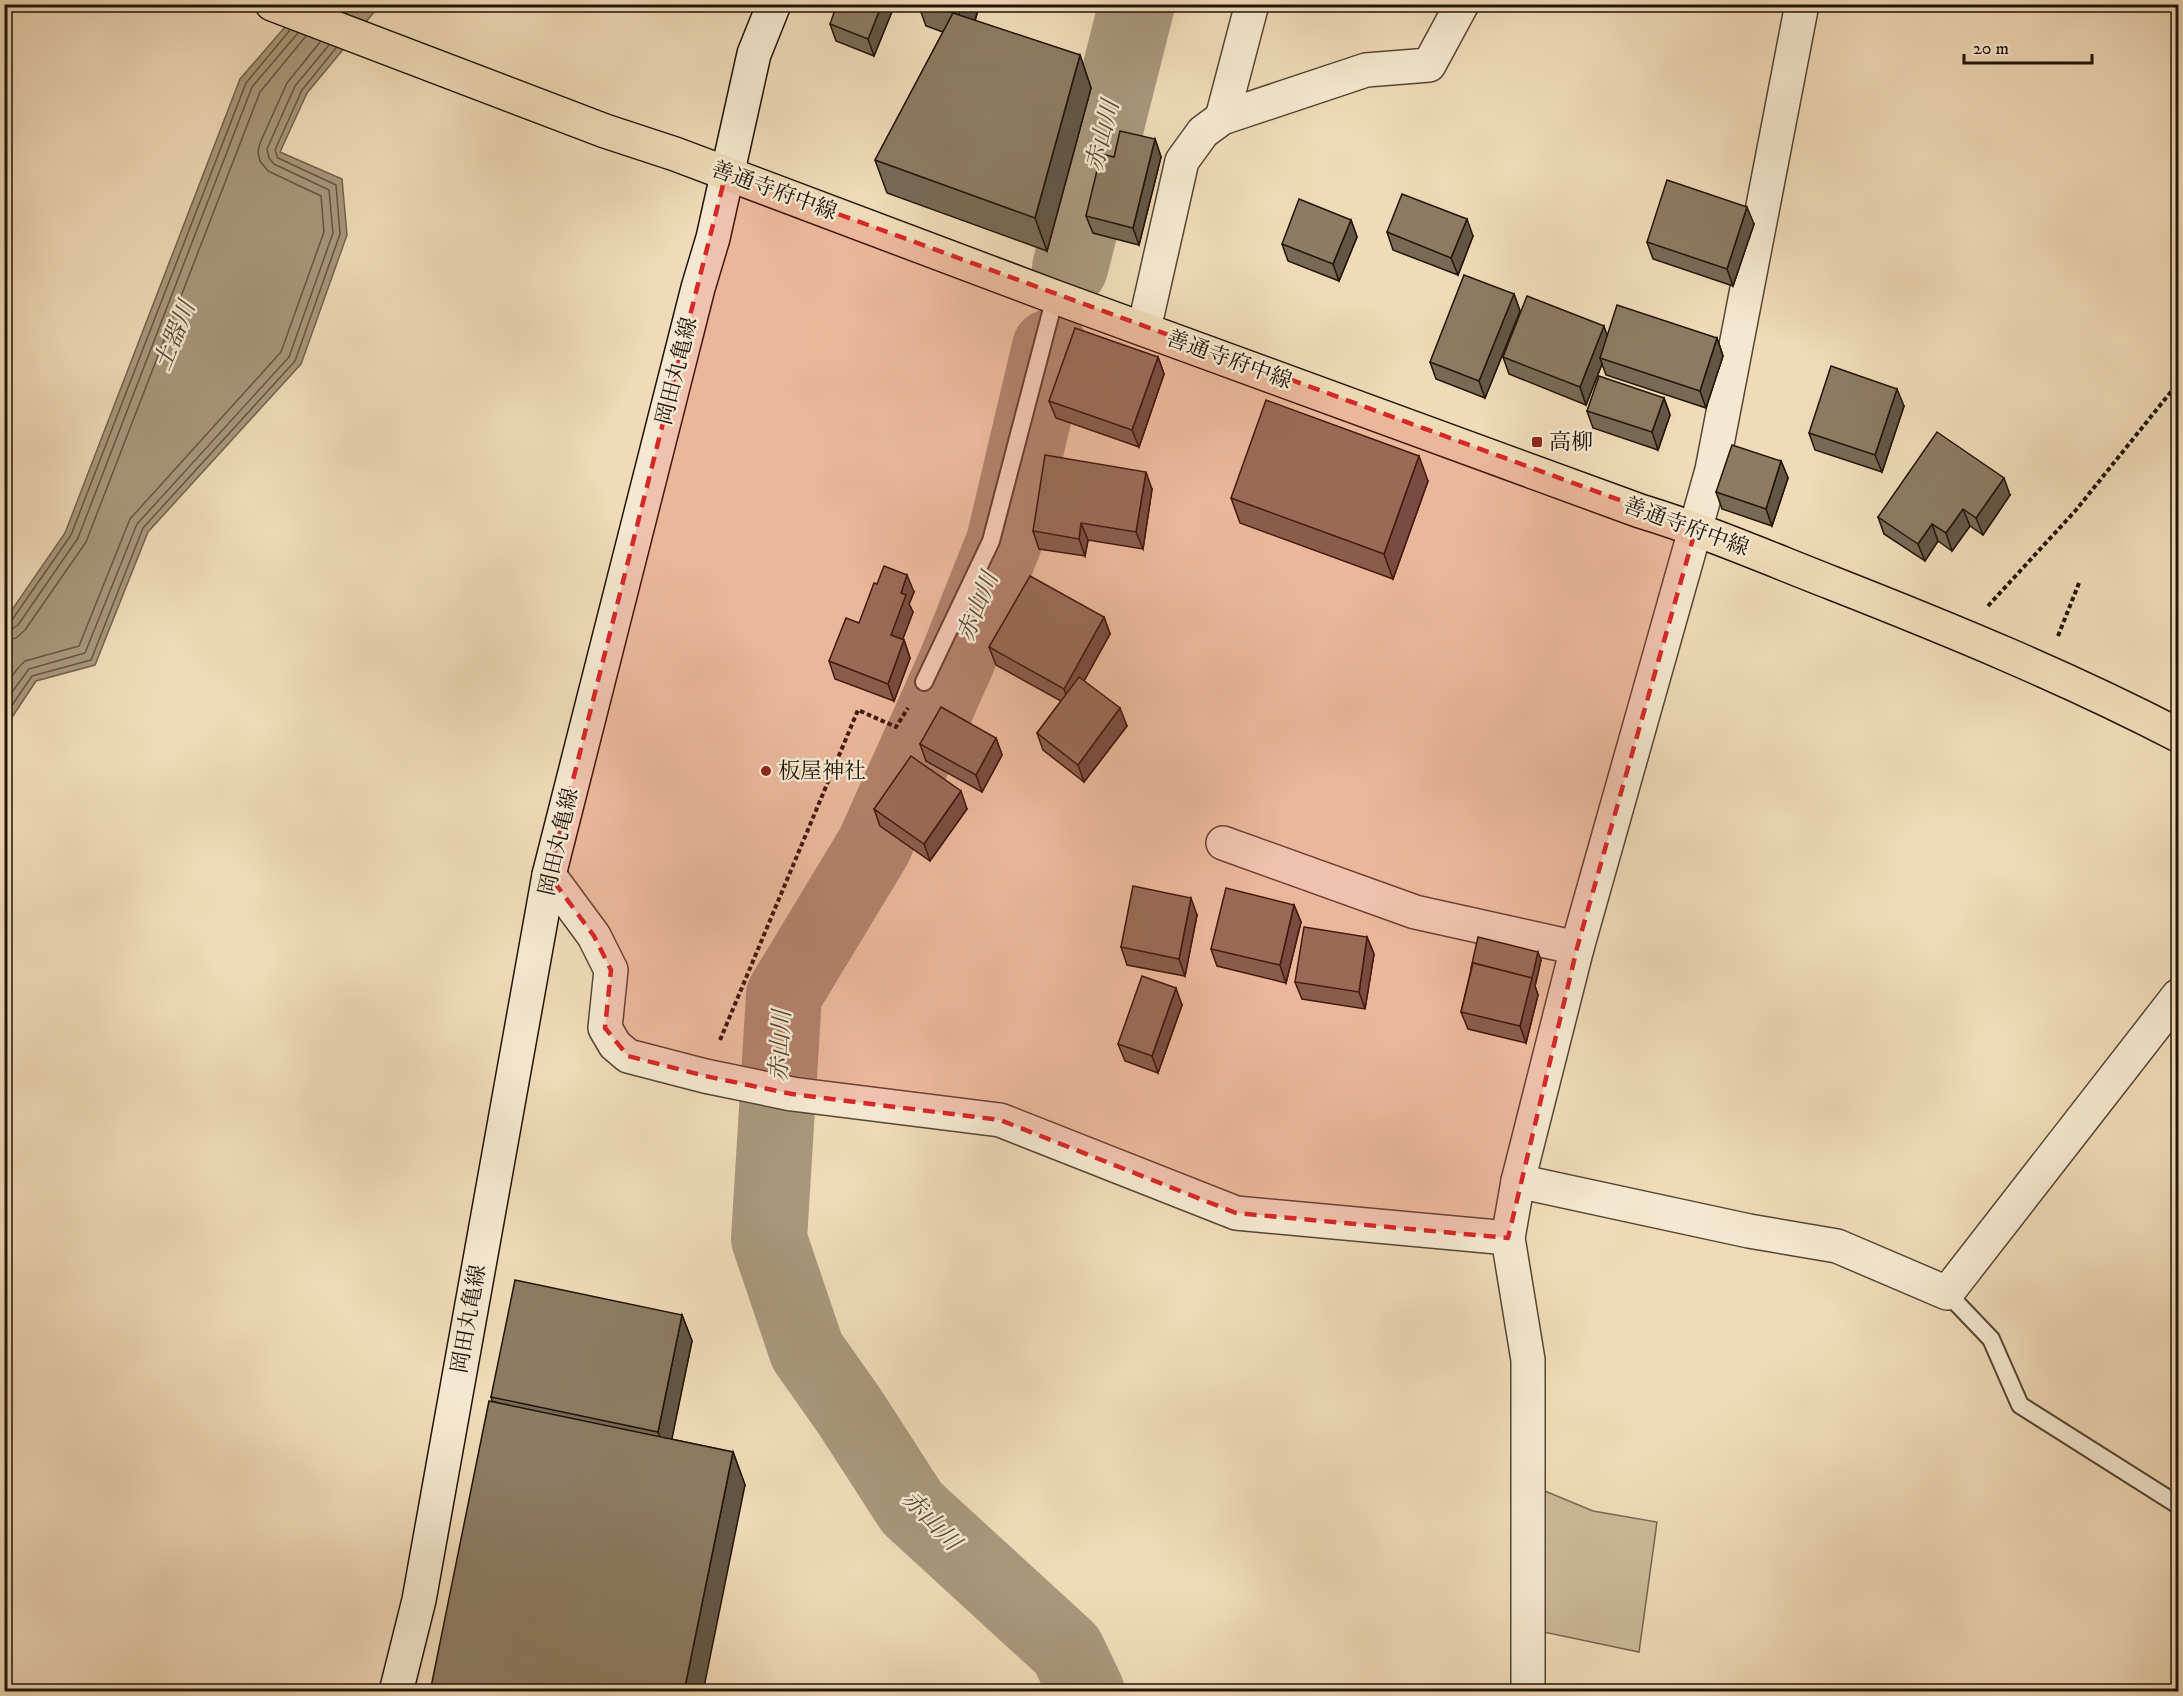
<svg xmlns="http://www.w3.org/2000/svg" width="2183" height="1696" font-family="'IM FELL DW Pica','Noto Serif JP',serif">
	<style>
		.green { fill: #ccb999; stroke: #776650; stroke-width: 1.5 }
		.water { fill: #a9977c; stroke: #73634e; stroke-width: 1.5 }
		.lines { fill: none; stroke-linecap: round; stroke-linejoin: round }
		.shore { stroke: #665642; stroke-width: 1.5 }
		.river { stroke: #a9977c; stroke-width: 76 }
		.lane-casing { stroke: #554634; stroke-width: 20 }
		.street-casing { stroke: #554634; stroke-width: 36 }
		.secondary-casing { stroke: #221408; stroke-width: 36 }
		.primary-casing { stroke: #221408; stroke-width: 36 }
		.path { stroke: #221408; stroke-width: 4; stroke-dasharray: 4.5 3; stroke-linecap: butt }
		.lane { stroke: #f5e8d0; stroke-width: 16 }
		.street { stroke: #f5e8d0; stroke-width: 33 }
		.secondary { stroke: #f5e8d0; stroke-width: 33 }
		.primary { stroke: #efdbb7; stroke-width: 33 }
		.wall { fill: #796a55; stroke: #221408; stroke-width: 1.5 }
		.shaded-wall { fill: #635645; stroke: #221408; stroke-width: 1.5 }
		.building { fill: #8d7b63; stroke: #221408; stroke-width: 1.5 }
		.marked { fill: #d62828; fill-opacity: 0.2; stroke: #d62828; stroke-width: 4.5; stroke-dasharray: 12 8; stroke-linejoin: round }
		.poi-dot { fill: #8f2418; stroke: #f5e8d0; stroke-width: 2 }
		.labels { text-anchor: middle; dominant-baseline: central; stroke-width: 5; stroke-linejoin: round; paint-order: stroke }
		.street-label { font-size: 22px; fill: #221408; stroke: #f5e8d0 }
		.poi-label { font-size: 22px; fill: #221408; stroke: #f5e8d0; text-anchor: start }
		.water-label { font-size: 24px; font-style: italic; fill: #584836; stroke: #f5e8d0 }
	</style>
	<rect width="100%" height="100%" fill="#efdbb7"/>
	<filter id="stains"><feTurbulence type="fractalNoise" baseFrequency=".00333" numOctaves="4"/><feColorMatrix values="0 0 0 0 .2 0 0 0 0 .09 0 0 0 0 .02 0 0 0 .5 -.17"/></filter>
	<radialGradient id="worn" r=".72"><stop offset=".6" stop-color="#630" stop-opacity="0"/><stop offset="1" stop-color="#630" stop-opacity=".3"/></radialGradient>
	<polygon class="green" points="1540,1489 1593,1511 1657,1522 1639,1652 1534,1630"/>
	<polygon class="water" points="304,5 380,5 307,93 280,152 342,179 347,235 301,364 148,532 95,665 36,681 5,728 5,620 65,533 240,79"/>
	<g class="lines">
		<g class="shore">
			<polyline points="4,623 12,620 71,535 246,83 290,30"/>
			<polyline points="4,631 12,629 18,625 78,538 252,87 298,33"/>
			<polyline points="4,640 16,638 25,630 86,542 260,92 306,36"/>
			<polyline points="4,687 18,668 25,661 79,646 130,519 281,352 324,232 321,196 268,171 260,161 258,152 260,143 287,83 320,42"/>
			<polyline points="4,703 29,669 85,653 137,524 289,357 333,233 329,190 274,164 269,158 267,149 295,86 329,45"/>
			<polyline points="4,717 32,676 91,660 143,528 295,361 340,234 336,185 278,158 275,150 302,90 336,48"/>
		</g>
		<g class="river">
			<polyline points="1070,268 1137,4"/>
			<polyline points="1050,347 1004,542 956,663 874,846 784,995 769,1239 807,1351 850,1412 912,1508 1067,1650 1087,1692"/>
		</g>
		<g class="lane-casing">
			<g id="lane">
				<polyline points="924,682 991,541 1055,297"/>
				<polyline points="1947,1293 1991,1339 2020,1405 2178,1505"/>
			</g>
		</g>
		<g class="street-casing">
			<g id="street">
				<polyline points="1222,118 1252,4"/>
				<polyline points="1144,329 1182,161 1203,132 1222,118 1366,70 1429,65 1462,4"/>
				<polyline points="1223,843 1415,912 1577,948"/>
				<polyline points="549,875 594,936 611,970 605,1028 615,1045 628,1056 705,1076 792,1094 1000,1120 1236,1213 1508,1238"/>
				<polyline points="1518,1181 1749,1231 1837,1246 1947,1293 2178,996"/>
				<polyline points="1528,1692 1528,1360 1508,1238 1518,1181 1577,948 1712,470 1802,4"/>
			</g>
		</g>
		<g class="secondary-casing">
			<polyline id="secondary" points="396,1692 419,1600 549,875 698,288 713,238 754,54 774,4"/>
		</g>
		<g class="primary-casing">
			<path id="primary" d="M272 4 605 131 675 154 1055 297 1640 511C1706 531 1768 558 1832 583 1949 629 2066 677 2178 735"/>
		</g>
		<g class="path">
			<polyline points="1988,606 2076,510 2178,383"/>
			<polyline points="2058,636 2079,583"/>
			<polyline points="720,1040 858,710 896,727 908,708"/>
		</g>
		<use href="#lane" class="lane"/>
		<use href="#street" class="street"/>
		<use href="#secondary" class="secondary"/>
		<use href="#primary" class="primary"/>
	</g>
	<g class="wall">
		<polygon points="895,4 874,56 836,41 830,24"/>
		<polygon points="918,4 980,4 975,21 1080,55 1091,88 1047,251 887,193 875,160 943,32 926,26"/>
		<polygon points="1155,139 1161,157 1139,245 1093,233 1086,216 1114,157"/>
		<polygon points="1351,220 1357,237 1339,281 1288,261 1282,244"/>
		<polygon points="1754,224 1733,286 1653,259 1647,242"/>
		<polygon points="1387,232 1473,236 1458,275 1393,250"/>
		<polygon points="1514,294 1520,311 1485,398 1436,379 1430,362"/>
		<polygon points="1607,336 1717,338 1723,356 1706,408 1606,375 1602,364 1586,405 1509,374 1503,357"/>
		<polygon points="1158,357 1164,374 1139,447 1056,418 1049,401"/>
		<polygon points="1664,398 1670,415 1658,450 1593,428 1587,411"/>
		<polygon points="1904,406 1882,472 1815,450 1809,433"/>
		<polygon points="1781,461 1788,478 1772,526 1722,509 1716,492"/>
		<polygon points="1428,481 1393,579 1240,523 1231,498"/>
		<polygon points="1152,489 1143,549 1088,540 1085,556 1039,549 1033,531"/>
		<polygon points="2010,495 1983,535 1970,526 1952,551 1938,541 1925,561 1884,534 1878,517"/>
		<polygon points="914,592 909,604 913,612 902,640 904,640 910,658 894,701 835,679 829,661 859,623"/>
		<polygon points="1104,617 1110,634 1084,681 1127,726 1084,782 1043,750 1037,733 1061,701 996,665 989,647"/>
		<polygon points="996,738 1002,755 982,792 926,761 920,744"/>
		<polygon points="874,809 967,809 930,861 880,826"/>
		<polygon points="1294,905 1301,922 1286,983 1217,966 1211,949"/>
		<polygon points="1197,915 1185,976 1127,965 1121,947"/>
		<polygon points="1367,937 1374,954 1365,1009 1302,999 1295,982"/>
		<polygon points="1541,960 1535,986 1538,995 1526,1043 1468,1029 1461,1012 1471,970 1471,968"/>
		<polygon points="1182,1005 1158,1073 1125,1061 1118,1044"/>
		<polygon points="682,1315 692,1341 671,1439 733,1452 745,1485 492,1401 491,1397"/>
	</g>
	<g class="shaded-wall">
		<polygon points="882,4 895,4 874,56 868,39"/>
		<polygon points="962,4 980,4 968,41 958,16"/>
		<polygon points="1080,55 1091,88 1047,251 1035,218"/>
		<polygon points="1155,139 1161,157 1139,245 1133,228"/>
		<polygon points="1747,207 1754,224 1733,286 1727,269"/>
		<polygon points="1467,219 1473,236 1458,275 1451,258"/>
		<polygon points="1351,220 1357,237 1339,281 1333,264"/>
		<polygon points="1514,294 1520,311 1485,398 1479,381"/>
		<polygon points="1604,326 1610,344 1600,358 1602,364 1586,405 1580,387"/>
		<polygon points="1717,338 1723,356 1706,408 1700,391"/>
		<polygon points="1158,357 1164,374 1139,447 1132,430"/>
		<polygon points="1897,389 1904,406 1882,472 1875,455"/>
		<polygon points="1664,398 1670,415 1658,450 1652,432"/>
		<polygon points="1419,456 1428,481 1393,579 1384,554"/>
		<polygon points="1781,461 1788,478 1772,526 1766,509"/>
		<polygon points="1146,472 1152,489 1143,549 1136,532"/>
		<polygon points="2004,478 2010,495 1983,535 1976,518"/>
		<polygon points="1963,509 1970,526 1952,551 1946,533"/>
		<polygon points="1081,523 1088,540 1085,556 1079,539"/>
		<polygon points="1932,524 1938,541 1925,561 1918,544"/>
		<polygon points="907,575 914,592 909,604 913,612 898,652 891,635 901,593"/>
		<polygon points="1104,617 1110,634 1070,706 1064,689"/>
		<polygon points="904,640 910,658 894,701 888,684"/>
		<polygon points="1120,708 1127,726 1084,782 1078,765"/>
		<polygon points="996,738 1002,755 982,792 976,775"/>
		<polygon points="961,791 967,809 930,861 924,844"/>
		<polygon points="1191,898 1197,915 1185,976 1179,959"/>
		<polygon points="1294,905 1301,922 1286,983 1280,965"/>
		<polygon points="1367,937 1374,954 1365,1009 1359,992"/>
		<polygon points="1538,952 1541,960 1535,986 1538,995 1526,1043 1520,1026"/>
		<polygon points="1176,988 1182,1005 1158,1073 1152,1056"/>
		<polygon points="682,1315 692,1341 668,1458 658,1432"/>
		<polygon points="733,1452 745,1485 703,1692 684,1692"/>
	</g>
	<g class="building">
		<polygon points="837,4 882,4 868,39 830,24"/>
		<polygon points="926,4 962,4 959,15"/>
		<polygon points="953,13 1080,55 1035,218 875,160"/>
		<polygon points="1120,131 1155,139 1133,228 1086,216 1101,154 1114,157"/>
		<polygon points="1667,180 1747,207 1727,269 1647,242"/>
		<polygon points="1402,194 1467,219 1451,258 1387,232"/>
		<polygon points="1299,199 1351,220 1333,264 1282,244"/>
		<polygon points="1464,275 1514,294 1479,381 1430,362"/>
		<polygon points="1527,296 1604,326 1580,387 1503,357"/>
		<polygon points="1617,305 1717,338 1700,391 1600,358"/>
		<polygon points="1075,328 1158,357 1132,430 1049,401"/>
		<polygon points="1831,366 1897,389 1875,455 1809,433"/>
		<polygon points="1599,376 1664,398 1652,432 1587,411"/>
		<polygon points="1266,400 1419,456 1384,554 1231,498"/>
		<polygon points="1937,432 2004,478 1976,518 1963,509 1946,533 1932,524 1918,544 1878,517"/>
		<polygon points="1732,445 1781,461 1766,509 1716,492"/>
		<polygon points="1045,455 1146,472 1136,532 1081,523 1079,539 1033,531"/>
		<polygon points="884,566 907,575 901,593 906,595 891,635 904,640 888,684 829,661 846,618 859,623 874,583 877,584"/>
		<polygon points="1030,576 1104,617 1064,689 989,647"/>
		<polygon points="1079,677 1120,708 1078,765 1037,733"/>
		<polygon points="941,707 996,738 976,775 920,744"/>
		<polygon points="911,756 961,791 924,844 874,809"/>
		<polygon points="1133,886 1191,898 1179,959 1121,947"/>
		<polygon points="1226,888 1294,905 1280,965 1211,949"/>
		<polygon points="1304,927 1367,937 1359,992 1295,982"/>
		<polygon points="1478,937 1538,952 1532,978 1473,963 1472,968 1471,968"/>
		<polygon points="1473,963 1532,978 1520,1026 1461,1012"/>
		<polygon points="1142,976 1176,988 1152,1056 1118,1044"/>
		<polygon points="515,1280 682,1315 658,1432 491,1397"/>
		<polygon points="489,1401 733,1452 684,1692 430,1692"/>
	</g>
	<path class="marked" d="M726 173 1696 528 1577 948 1508 1238 1236 1213 1000 1120 792 1094 705 1076 628 1056 605 1028 611 970 594 936 549 875Z"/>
	<g class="poi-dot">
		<rect x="1531" y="436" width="12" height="12" rx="3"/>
		<circle cx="766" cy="771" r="6"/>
	</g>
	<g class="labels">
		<g class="street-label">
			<text transform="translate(774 191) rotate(20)">善通寺府中線</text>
			<text transform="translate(1229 360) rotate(20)">善通寺府中線</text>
			<text transform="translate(677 371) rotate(-76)">岡田丸亀線</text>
			<text transform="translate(1686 527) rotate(20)">善通寺府中線</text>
			<text transform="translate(559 842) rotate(-77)">岡田丸亀線</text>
			<text transform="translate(469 1319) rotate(-80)">岡田丸亀線</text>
		</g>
		<g class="poi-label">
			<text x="1549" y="442">高柳</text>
			<text x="778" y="771">板屋神社</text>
		</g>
		<g class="water-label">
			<text transform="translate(1103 136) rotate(-76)">赤山川</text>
			<text transform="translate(175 336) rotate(-68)">土器川</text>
			<text transform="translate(978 607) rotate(-68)">赤山川</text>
			<text transform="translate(781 1046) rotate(-87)">赤山川</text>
			<text transform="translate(931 1521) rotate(46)">赤山川</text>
		</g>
	</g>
	<rect width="2183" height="1696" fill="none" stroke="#efdbb7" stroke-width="24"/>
	<rect x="6" y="6" width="2171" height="1684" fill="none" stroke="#221408" stroke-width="3"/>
	<rect x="12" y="12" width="2159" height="1672" fill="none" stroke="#221408" stroke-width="1.5"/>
	<path d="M1964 54v9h128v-9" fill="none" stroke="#221408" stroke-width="3"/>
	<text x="1973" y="54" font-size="18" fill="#221408" stroke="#f5e8d0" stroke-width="4.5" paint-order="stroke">20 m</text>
	<rect width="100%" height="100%" filter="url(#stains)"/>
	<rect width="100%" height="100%" fill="url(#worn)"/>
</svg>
